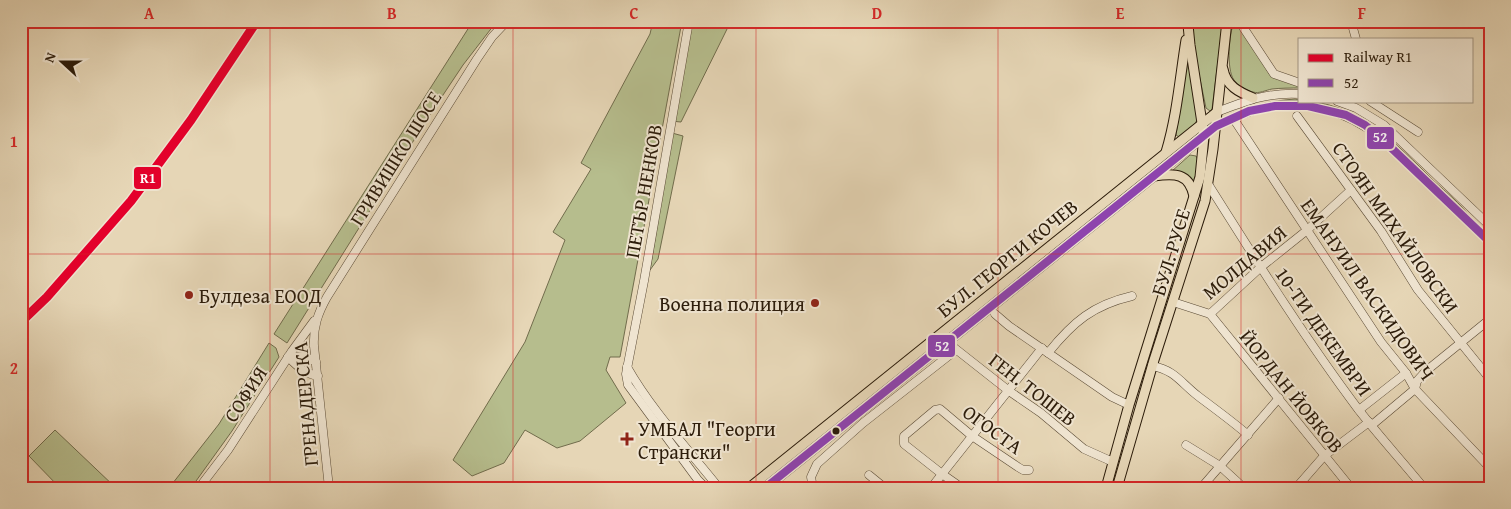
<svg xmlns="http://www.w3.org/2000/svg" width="1511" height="509" font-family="'Gentium Book Plus',serif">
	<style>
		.green { fill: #b6bd8d; stroke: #716c4c }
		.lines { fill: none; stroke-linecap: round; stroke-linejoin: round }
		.minor-casing { stroke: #5a4a35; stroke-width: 9 }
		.major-casing { stroke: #2c1c0a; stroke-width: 11 }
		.minor { stroke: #efe4d0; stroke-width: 8 }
		.major { stroke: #e6d6b6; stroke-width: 9 }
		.bus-1-casing { stroke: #efe4d0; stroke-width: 11 }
		.bus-1 { stroke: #8e44ad; stroke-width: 8 }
		.rail-1-casing { stroke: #efe4d0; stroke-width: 12 }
		.rail-1 { stroke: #e4002b; stroke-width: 9 }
		.grid { fill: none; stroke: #d62828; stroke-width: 1; stroke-opacity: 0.55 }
		.poi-dot { fill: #8f2418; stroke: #efe4d0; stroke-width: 2 }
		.bus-dot { fill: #2c1c0a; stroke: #efe4d0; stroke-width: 2 }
		.labels { text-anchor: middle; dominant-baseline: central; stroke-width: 4; stroke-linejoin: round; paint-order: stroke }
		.street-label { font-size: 20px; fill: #2c1c0a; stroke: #efe4d0 }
		.poi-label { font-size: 20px; fill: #2c1c0a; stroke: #efe4d0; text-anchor: start }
		.line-badge { stroke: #efe4d0; stroke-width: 2 }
		.badge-label { font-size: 14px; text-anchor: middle; font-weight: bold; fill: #fff }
		.neatline { fill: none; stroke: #d62828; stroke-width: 2 }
		.grid-label { font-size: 16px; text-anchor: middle; font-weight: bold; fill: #d62828 }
	</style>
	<rect width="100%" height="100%" fill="#e6d6b6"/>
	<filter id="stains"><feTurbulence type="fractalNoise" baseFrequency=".004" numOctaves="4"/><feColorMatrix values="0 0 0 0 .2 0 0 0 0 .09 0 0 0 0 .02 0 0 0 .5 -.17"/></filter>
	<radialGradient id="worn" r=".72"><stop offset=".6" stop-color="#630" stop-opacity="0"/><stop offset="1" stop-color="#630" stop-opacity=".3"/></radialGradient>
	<g class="green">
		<polygon points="473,21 497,21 463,65 429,116 287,343 274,334"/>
		<polygon points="653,21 682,21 620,357 610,357 606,370 626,403 580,441 557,448 525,430 504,463 472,476 453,460 525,342 565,240 553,232 591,169 581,163 650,34"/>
		<polygon points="688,21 731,21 681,122 670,121"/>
		<polygon points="1192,21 1223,21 1212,109 1210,111 1206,108 1194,50"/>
		<path d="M1237 21 1270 75 1300 85V88C1291 88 1281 88 1272 89 1266 90 1259 94 1253 92 1247 91 1237 85 1234 80 1226 69 1229 34 1234 22Z"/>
		<polygon points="1188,63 1190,65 1197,119 1195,125 1179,137 1176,135 1186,64"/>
		<path d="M1295 99 1300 100V101C1356 101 1397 144 1434 181 1446 192 1461 204 1469 216L1438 189 1381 136 1306 103 1228 117V116C1249 105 1271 101 1295 99Z"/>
		<polygon points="672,133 683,136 658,259 650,270"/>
		<polygon points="1190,155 1196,156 1198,160 1196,181 1194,183 1172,171"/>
		<polygon points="269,343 276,348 279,357 232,431 191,488 169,488 219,424"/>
		<polygon points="55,430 116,488 60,488 29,456"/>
	</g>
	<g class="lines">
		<g class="minor-casing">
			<g id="minor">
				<polyline points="689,21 644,281 626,374 628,385 698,480 706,488"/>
				<polyline points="1239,21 1274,74 1300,83"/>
				<polyline points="1351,21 1356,39"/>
				<polyline points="1337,101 1356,108 1384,125 1490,226"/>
				<polyline points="1370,101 1418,132"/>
				<path d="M1217 112C1246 101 1268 92 1300 94"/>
				<polyline points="1297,116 1381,231 1418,290 1490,379"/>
				<polyline points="1233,118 1381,342 1406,373 1415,389 1490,468"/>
				<path d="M1216 126C1230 120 1244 112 1259 109 1303 97 1348 111 1382 139L1490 242"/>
				<path d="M1208 184C1256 260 1304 337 1358 409 1379 436 1402 461 1424 488"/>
				<polyline points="1173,302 1210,314 1261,267 1306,231 1351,190"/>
				<polyline points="995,314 1009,326 1112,397 1129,405"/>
				<polyline points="1210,314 1351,488"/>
				<polyline points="943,339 1009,391 1041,413 1084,449 1113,462"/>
				<path d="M1048 353C1073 322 1093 305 1132 296"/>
				<path d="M288 357C297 366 305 374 318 376"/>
				<polyline points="288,357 304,356 316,362"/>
				<path d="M1152 366C1175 370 1181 383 1198 396 1215 409 1232 421 1248 435"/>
				<path d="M627 367C652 411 688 449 719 488"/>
				<polyline points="1359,410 1406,373"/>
				<polyline points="1372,425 1415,389 1417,381 1426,371 1490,319"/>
				<polyline points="1186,445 1220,466 1244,488"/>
				<polyline points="869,475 885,488"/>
				<polyline points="199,488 228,450 292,351 314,321"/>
				<path d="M329 488 314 346C313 327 318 313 327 297L477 59 492 37 507 21"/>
				<polyline points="813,488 811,477 817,464 863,423 956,350"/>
				<polyline points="931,488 1042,348"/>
				<polyline points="962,488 942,474 904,444 904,436 935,410 940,409 972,436 1018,467 1023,470 1029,470"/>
				<polyline points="1201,488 1279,398"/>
				<polyline points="1296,488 1324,456 1369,422"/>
			</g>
		</g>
		<g class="major-casing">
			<g id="major">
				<path d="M1223 69C1226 86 1239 92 1253 98"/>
				<path d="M1166 152C1177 116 1180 77 1186 40"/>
				<path d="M1154 176C1175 173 1189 173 1194 196"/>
				<polyline points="749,488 1217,112"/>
				<polyline points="765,488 1216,126"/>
				<polyline points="1106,488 1129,405 1200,177 1204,136 1190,45 1188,25"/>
				<polyline points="1117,488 1154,360 1205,201 1213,149 1227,21"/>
			</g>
		</g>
		<use href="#minor" class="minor"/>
		<use href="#major" class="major"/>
		<g class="bus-1-casing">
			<polyline id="bus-1" points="765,488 1216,126 1249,111 1275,106 1308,106 1346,115 1365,125 1382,139 1490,242"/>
		</g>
		<use href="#bus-1" class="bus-1"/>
		<g class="rail-1-casing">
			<polyline id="rail-1" points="21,322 47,297 131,201 191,120 257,21"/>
		</g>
		<use href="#rail-1" class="rail-1"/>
	</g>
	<path class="grid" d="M270 21V488M513 21V488M756 21V488M998 21V488M1241 21V488M21 254H1490"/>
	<g class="poi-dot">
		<circle cx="189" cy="295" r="5"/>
		<circle cx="815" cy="303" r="5"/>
		<path d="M624.5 431.5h5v5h5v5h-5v5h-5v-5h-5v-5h5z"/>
	</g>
	<circle class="bus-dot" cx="836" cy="431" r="4.5"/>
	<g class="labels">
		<g class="street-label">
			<text transform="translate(395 158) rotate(-58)">ГРИВИШКО ШОСЕ</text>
			<text transform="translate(643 191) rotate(-80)">ПЕТЪР НЕНКОВ</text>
			<text transform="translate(1396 227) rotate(55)">СТОЯН МИХАЙЛОВСКИ</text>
			<text transform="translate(1170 252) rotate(-73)">БУЛ. РУСЕ</text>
			<text transform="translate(1007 258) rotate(-39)">БУЛ. ГЕОРГИ КОЧЕВ</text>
			<text transform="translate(1244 262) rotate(-40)">МОЛДАВИЯ</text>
			<text transform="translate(1368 289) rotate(55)">ЕМАНУИЛ ВАСКИДОВИЧ</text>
			<text transform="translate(1324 331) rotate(55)">10-ТИ ДЕКЕМВРИ</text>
			<text transform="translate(1033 389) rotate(38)">ГЕН. ТОШЕВ</text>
			<text transform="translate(1292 391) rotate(51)">ЙОРДАН ЙОВКОВ</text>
			<text transform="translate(245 394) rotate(-57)">СОФИЯ</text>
			<text transform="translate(305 404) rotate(-95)">ГРЕНАДЕРСКА</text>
			<text transform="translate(993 429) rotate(36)">ОГОСТА</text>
		</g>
		<g class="poi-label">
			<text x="199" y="295">Булдеза ЕООД</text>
			<text x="805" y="303" text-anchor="end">Военна полиция</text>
			<text x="638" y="428">УМБАЛ "Георги<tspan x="638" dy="23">Странски"</tspan></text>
		</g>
	</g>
	<g class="line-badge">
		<rect x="1366" y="126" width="29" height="24" rx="5" fill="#8e44ad"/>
		<rect x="133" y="166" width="29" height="24" rx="5" fill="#e4002b"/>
		<rect x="927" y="334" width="29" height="24" rx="5" fill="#8e44ad"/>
	</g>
	<g class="badge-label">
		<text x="1380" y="142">52</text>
		<text x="148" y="183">R1</text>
		<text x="942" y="351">52</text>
	</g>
	<rect width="1511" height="509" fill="none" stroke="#e6d6b6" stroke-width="55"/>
	<rect x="1298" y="38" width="175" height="65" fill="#efe4d0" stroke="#a19481"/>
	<rect x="1308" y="54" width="25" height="8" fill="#e4002b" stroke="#a19481"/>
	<text x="1344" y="62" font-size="15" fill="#2c1c0a">Railway R1</text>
	<rect x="1308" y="79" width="25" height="8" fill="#8e44ad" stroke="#a19481"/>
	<text x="1344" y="88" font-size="15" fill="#2c1c0a">52</text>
	<g transform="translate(62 62) rotate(291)" stroke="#efe4d0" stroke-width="4" paint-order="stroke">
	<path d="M0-4L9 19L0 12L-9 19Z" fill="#2c1c0a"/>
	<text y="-8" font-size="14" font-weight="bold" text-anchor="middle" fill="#2c1c0a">N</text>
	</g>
	<rect x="28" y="28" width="1456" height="454" class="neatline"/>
	<g class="grid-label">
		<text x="149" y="19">A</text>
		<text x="392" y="19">B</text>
		<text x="634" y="19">C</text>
		<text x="877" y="19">D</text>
		<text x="1120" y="19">E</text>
		<text x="1362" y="19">F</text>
		<text x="14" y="147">1</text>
		<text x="14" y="374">2</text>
	</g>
	<rect width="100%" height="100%" filter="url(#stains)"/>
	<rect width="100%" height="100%" fill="url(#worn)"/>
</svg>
